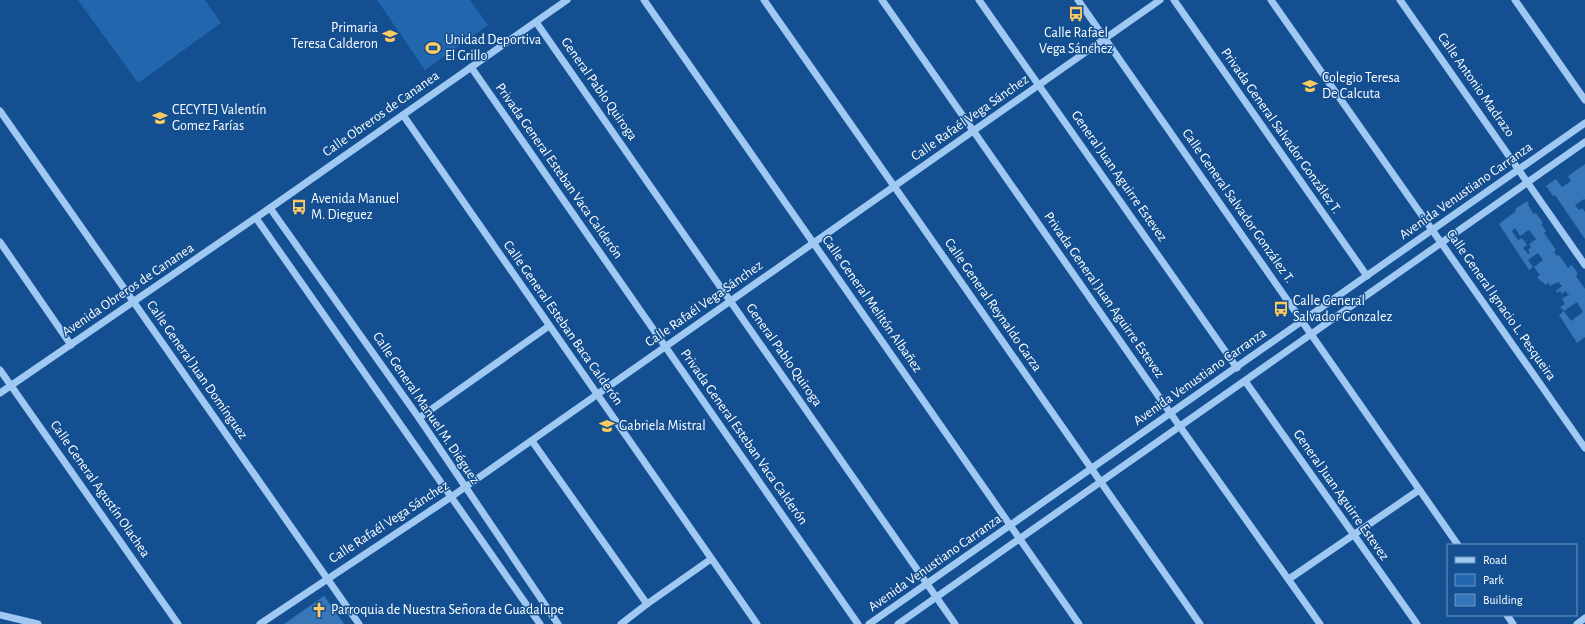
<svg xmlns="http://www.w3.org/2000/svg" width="1585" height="624" font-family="'Alegreya Sans',sans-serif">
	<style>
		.green { fill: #2267ae }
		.building { fill: #3776b8; fill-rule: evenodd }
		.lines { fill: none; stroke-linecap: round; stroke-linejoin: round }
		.minor { stroke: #9fc8f2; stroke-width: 7 }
		.labels { text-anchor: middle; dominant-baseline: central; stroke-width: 3; stroke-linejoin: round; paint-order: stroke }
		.poi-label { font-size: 14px; fill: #fff; stroke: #134f91; text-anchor: start }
		.street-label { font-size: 14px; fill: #fff; stroke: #134f91 }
	</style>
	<rect width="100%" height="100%" fill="#134f91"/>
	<g class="green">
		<polygon points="78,0 205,0 221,23 138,83"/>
		<polygon points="377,0 470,0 488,25 425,70"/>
	</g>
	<g class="building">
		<polygon points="1585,164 1585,200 1584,199 1575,205 1579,210 1582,208 1585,212 1585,239 1555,195 1553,196 1546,186 1556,179 1562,187 1571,181 1568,176"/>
		<path d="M1527 201 1529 204 1528 205 1534 214 1536 213 1543 223 1541 224 1546 231 1544 233 1556 250 1554 252 1557 256 1559 255 1568 268 1572 265 1578 274 1576 276 1585 289V337L1577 343 1559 315 1564 311 1571 321 1583 312 1577 302 1564 311 1560 307 1565 304 1562 299 1571 293 1568 294 1565 291 1562 294 1560 291 1557 293 1556 291 1562 286 1558 282 1550 286 1548 283 1545 285 1542 281 1541 282 1537 277 1540 275 1534 267 1543 260 1538 253 1528 260 1533 267 1529 270 1499 224 1516 211 1515 209ZM1515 228 1520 236 1529 230 1536 239 1529 244 1531 247 1528 250 1530 253 1528 254 1523 248 1527 245 1522 238 1518 240 1512 231Z"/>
		<polygon points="324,596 344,624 284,624"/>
	</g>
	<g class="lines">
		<g class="minor">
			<polyline points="644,0 1079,624"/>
			<polyline points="764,0 1200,624"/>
			<polyline points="882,0 1171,414 1320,624"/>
			<polyline points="979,0 1237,368"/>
			<polyline points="1078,0 1458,545"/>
			<polyline points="1174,0 1367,276"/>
			<polyline points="1271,0 1585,448"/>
			<polyline points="1400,0 1585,265"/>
			<polyline points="1515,0 1585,100"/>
			<polyline points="536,22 955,624"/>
			<polyline points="471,67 858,624"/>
			<polyline points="0,111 359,624"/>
			<polyline points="403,115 757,624"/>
			<polyline points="270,208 419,418 558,624"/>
			<polyline points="256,218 540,624"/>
			<polyline points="0,242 71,345"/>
			<polyline points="0,370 178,624"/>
			<polyline points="1245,381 1417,624"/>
			<polyline points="0,393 270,208 567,0"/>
			<polyline points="419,418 549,326"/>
			<polyline points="532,441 647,604"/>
			<polyline points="1289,579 1419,490"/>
			<polyline points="0,615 38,624"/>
			<polyline points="1507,615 1513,624"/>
			<polyline points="260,624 451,497 1160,0"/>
			<polyline points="621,624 647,604 711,559"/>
			<polyline points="869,624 1585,123"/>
			<polyline points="898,624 1585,142"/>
			<polyline points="1577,624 1585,618"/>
		</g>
	</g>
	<defs>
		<g id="bus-bare" transform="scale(1.2)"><path d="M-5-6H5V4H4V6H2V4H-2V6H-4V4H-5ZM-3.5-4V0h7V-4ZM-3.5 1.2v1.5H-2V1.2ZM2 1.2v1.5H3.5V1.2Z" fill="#ffca5f" stroke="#134f91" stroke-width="2.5" paint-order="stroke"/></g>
		<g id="school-bare" transform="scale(1.2)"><path d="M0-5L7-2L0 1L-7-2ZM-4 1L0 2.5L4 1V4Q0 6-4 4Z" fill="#ffca5f" stroke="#134f91" stroke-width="2.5" paint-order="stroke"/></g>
		<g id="stadium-bare" transform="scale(1.2)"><path d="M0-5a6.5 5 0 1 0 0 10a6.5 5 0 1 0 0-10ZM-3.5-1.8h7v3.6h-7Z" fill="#ffca5f" stroke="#134f91" stroke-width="2.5" paint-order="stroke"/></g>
		<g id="university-bare" transform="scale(1.2)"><path d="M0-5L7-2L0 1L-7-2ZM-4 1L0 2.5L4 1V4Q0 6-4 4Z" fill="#ffca5f" stroke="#134f91" stroke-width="2.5" paint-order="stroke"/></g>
		<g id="church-bare" transform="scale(1.2)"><path d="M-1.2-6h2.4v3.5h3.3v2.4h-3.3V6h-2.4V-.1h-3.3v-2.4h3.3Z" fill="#ffca5f" stroke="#134f91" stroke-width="2.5" paint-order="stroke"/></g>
	</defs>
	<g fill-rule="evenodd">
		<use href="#bus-bare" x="1076" y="14"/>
		<use href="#school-bare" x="390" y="36"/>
		<use href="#stadium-bare" x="433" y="48"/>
		<use href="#school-bare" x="1310" y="86"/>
		<use href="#university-bare" x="160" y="118"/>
		<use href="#bus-bare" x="299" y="207"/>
		<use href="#bus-bare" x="1281" y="309"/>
		<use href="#school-bare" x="607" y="426"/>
		<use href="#church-bare" x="319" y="610"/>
	</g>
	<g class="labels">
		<g class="poi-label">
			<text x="378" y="28" text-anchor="end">Primaria<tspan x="378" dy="16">Teresa Calderon</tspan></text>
			<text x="1076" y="33" text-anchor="middle">Calle Rafael<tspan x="1076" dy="16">Vega Sánchez</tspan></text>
			<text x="445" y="40">Unidad Deportiva<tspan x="445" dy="16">El Grillo</tspan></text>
			<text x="1322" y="78">Colegio Teresa<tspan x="1322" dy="16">De Calcuta</tspan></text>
			<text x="172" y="110">CECYTEJ Valentín<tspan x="172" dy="16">Gomez Farías</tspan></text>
			<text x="311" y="199">Avenida Manuel<tspan x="311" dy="16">M. Dieguez</tspan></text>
			<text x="1293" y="301">Calle General<tspan x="1293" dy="16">Salvador Gonzalez</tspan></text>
			<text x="619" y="426">Gabriela Mistral</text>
			<text x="331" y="610">Parroquia de Nuestra Señora de Guadalupe</text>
		</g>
		<g class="street-label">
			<text transform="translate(1476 85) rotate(55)">Calle Antonio Madrazo</text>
			<text transform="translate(599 89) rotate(55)">General Pablo Quiroga</text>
			<text transform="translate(381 114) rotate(-35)">Calle Obreros de Cananea</text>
			<text transform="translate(970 118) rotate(-35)">Calle Rafaél Vega Sánchez</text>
			<text transform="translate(1281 131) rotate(55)">Privada General Salvador González T.</text>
			<text transform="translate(559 171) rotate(55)">Privada General Esteban Vaca Calderón</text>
			<text transform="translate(1119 176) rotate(55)">General Juan Aguirre Estevez</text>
			<text transform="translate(1466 191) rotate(-35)">Avenida Venustiano Carranza</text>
			<text transform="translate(1238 206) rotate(55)">Calle General Salvador González T.</text>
			<text transform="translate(128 290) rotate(-34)">Avenida Obreros de Cananea</text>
			<text transform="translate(1104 295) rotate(55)">Privada General Juan Aguirre Estevez</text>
			<text transform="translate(704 304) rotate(-35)">Calle Rafaél Vega Sánchez</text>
			<text transform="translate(872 304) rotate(55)">Calle General Melitón Albañez</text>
			<text transform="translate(993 305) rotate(55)">Calle General Reynaldo Garza</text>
			<text transform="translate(1501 305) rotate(55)">Calle General Ignacio L. Pesqueira</text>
			<text transform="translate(563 323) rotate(55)">Calle General Esteban Baca Calderón</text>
			<text transform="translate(784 355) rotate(55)">General Pablo Quiroga</text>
			<text transform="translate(197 370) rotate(55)">Calle General Juan Domínguez</text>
			<text transform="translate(1200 377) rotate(-35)">Avenida Venustiano Carranza</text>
			<text transform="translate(426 408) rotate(56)">Calle General Manuel M. Diéguez</text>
			<text transform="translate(744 437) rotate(55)">Privada General Esteban Vaca Calderón</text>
			<text transform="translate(100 489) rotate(55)">Calle General Agustín Olachea</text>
			<text transform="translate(1341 495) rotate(55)">General Juan Aguirre Estevez</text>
			<text transform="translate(389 522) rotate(-33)">Calle Rafaél Vega Sánchez</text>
			<text transform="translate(935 563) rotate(-35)">Avenida Venustiano Carranza</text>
		</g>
	</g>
	<rect x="1447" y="544" width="130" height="72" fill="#134f91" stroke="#7195bd"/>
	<rect x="1455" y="557" width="20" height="6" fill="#9fc8f2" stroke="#7195bd"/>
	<text x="1483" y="564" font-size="12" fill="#ffffff">Road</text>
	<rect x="1455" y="574" width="20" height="12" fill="#2267ae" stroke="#7195bd"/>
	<text x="1483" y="584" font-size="12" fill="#ffffff">Park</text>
	<rect x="1455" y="594" width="20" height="12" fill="#3776b8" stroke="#7195bd"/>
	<text x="1483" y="604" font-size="12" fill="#ffffff">Building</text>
</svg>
